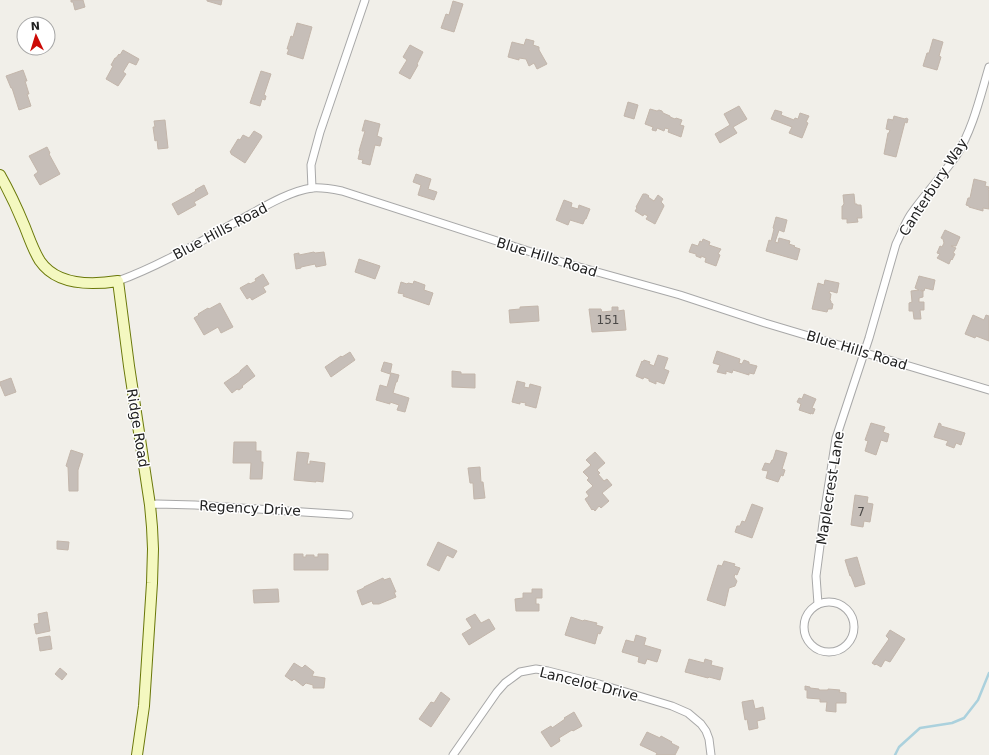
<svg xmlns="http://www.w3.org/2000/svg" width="989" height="755" font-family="'DejaVu Sans',sans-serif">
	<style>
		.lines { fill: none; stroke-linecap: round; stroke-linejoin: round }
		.stream { stroke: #abd1dd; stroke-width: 2.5 }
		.building { fill: #c6beb8; stroke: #c3b6ab }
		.street-casing { stroke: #a8a8a8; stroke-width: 9 }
		.secondary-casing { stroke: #6a7809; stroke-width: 12 }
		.street { stroke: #fff; stroke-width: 7 }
		.secondary { stroke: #f4f8c0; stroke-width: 10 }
		.labels { text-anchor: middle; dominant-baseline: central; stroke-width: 3; stroke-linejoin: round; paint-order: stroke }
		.number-label { font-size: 12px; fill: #4a4847 }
		.street-label { font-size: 14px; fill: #212121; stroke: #fff }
	</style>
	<rect width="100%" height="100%" fill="#f1efe9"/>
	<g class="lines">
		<polyline class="stream" points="895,755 899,747 920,728 952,723 964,718 978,700 989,673"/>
	</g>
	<g class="building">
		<polygon points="71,0 83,0 85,7 75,10 73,2 71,2"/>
		<polygon points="207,0 222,0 221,5 207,1"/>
		<polygon points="453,1 463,4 454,32 441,28 446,14 449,15"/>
		<polygon points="297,23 312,27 303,59 287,54 289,49 287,49 291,36 293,37"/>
		<polygon points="526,39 534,41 533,45 539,47 539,50 547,64 537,69 534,63 529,66 526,59 519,58 519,60 508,57 512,42 524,45"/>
		<polygon points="933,39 943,42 939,56 941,57 937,70 923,66 927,53 929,53"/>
		<polygon points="410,45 423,52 417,64 418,65 410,79 399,73 407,60 403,57"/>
		<polygon points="123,50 139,59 136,65 129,62 123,72 126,74 118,86 106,79 113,66 111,65 115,58 116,58 119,54 120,55"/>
		<polygon points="23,70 27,81 25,81 29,94 27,94 31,106 19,110 12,88 11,88 6,76"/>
		<polygon points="261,71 271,74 264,95 266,96 265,100 262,99 260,106 250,103"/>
		<polygon points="628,102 638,105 634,119 624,116"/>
		<polygon points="739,106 747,119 733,127 737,133 720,143 715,134 730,125 724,114"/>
		<polygon points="650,109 657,111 659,110 662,111 663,113 670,116 670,117 675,119 676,118 682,120 680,125 684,126 681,137 668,132 669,129 665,128 664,131 657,128 656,131 652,130 653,127 645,124"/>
		<polygon points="775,110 782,112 781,115 794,120 795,118 798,119 800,113 809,116 806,122 808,123 802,138 789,133 792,127 771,119"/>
		<polygon points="894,116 905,119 906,118 908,119 907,123 905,122 896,157 884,154 888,133 889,133 890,130 886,129 888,119 893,120"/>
		<polygon points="165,120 168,148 158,149 157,140 155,141 153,127 155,127 154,121"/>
		<polygon points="365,120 380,124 377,136 382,138 380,146 375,145 370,165 362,163 363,160 358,159 360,151 359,151 365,131 362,131"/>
		<polygon points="254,131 261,135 262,137 245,163 231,154 231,153 230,152 238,139 240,140 243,135 249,138"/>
		<polygon points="47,147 50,153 49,154 60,174 40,185 34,175 38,172 29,156"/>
		<polygon points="416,174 431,179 428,189 437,192 434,200 418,195 421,185 413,182"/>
		<polygon points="974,179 986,182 985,186 989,187 988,190 989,190 989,209 983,208 983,211 969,207 969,206 966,205 968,198 970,198"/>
		<polygon points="204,185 208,194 194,202 196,205 178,215 172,204 196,191 195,190"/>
		<polygon points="643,194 646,194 649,196 648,197 654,201 658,195 663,199 661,202 663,204 664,206 655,224 646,219 648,216 644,214 643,216 635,211 637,208 636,207"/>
		<polygon points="854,194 855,204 857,204 857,205 861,205 862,218 857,218 858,222 847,223 847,219 842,219 842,206 843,206 843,205 844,204 843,195"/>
		<polygon points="564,200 572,203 571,207 578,209 579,205 590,209 586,219 585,219 583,224 570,220 568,225 556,220"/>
		<polygon points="776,217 787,220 784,232 779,230 775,242 778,243 779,238 790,241 789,244 795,246 794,247 800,249 797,260 766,251 769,240 771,241 774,229 773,228"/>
		<polygon points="945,230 960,237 956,246 951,246 956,248 953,253 955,254 952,260 951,259 949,264 937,258 940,254 937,253 940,246 942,247 944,243 943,239 941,238"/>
		<polygon points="703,239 710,242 709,245 721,249 718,254 720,255 716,266 705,262 706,258 701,256 701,258 696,256 696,254 689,252 692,244 698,246 700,241 702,242"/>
		<polygon points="314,252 315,253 324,252 326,265 316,267 315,264 301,267 301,268 296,269 294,254 299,253 299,255"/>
		<polygon points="359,259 380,266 375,279 355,272"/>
		<polygon points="263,274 269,284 263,287 266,292 252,300 250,297 247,299 240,288 249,283 250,284 256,281 255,279"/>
		<polygon points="919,276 935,280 933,290 925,288 924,291 921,290 921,291 923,291 923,297 919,298 919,302 924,302 924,310 920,310 921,319 914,319 913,311 909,311 909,303 912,302 911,291 919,290 915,288"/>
		<polygon points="825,280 839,283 837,293 830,291 829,293 831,294 830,300 831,301 831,303 833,304 832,309 828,309 827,312 812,309 818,283 824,285"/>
		<polygon points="414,281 425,285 424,290 433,293 429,305 403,296 404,294 398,293 401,282 407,284 408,283 413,284"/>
		<polygon points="220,303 233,327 221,333 218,327 204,335 194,318 199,315 198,314 208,308 209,309"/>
		<polygon points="538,306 539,321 510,323 509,310 520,309 520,307"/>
		<polygon points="612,307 618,307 618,311 624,310 626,330 592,332 589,309 601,309 602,312 612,311"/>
		<polygon points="973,315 984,320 986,315 989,316 989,341 976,336 975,338 965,334"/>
		<polygon points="717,351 740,359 739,363 742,364 744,360 749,362 749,364 757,366 754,374 749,373 749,375 733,370 732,373 726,371 726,374 717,372 720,365 713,363"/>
		<polygon points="350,352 355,360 331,377 325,367 341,356 342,357"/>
		<polygon points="658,355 668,358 664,369 669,371 664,384 656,381 656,384 649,381 649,379 644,377 643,379 636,376 642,361 643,362 644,360 650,362 649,364 654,366"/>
		<polygon points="384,362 392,364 390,374 381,371"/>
		<polygon points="247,365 255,376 242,386 243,387 239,390 237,389 232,393 224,383 240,372 240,371"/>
		<polygon points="452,371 461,372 461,374 475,374 475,388 452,387"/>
		<polygon points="391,373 399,375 397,382 396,382 393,393 409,398 405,412 397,410 399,405 390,402 390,404 376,400 380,385 387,387"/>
		<polygon points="11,378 16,392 5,396 0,384 0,382"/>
		<polygon points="517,381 525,383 524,387 529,388 530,384 541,387 536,408 525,405 526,403 520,402 520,404 512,402"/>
		<polygon points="804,394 816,399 812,408 815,409 813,414 811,413 811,414 799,410 801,404 797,402 799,398 802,399"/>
		<polygon points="871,423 885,427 883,432 889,434 887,442 881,440 876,455 865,451 868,441 865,440"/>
		<polygon points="939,423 941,424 941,426 965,433 961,445 956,443 954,448 946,445 948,441 934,437"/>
		<polygon points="234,442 256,442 256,451 261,451 261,462 263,462 262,479 250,479 251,463 233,463"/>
		<polygon points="71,450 83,454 78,470 78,491 69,491 68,467 66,466"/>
		<polygon points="776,450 787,453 782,469 785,470 783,476 781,475 778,482 766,478 768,471 762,470 765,463 770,464 772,460 773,460"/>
		<polygon points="297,452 309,453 307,464 310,464 310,461 325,463 323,482 316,481 316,482 294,480"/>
		<polygon points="595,452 605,463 597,470 600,473 598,474 604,481 607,479 612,485 602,493 609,501 601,508 599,506 595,511 593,509 592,510 585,499 589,496 586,492 593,486 587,480 589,478 583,472 591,465 586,460"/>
		<polygon points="480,467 481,482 483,482 485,498 474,499 473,483 470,483 468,468"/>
		<polygon points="855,495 868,497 867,503 873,504 870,522 864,521 863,527 851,525"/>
		<polygon points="752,504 763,508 752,538 735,532 737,526 740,526 742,521 745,522"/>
		<polygon points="57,541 69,542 68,550 57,549"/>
		<polygon points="438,542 457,551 453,558 447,555 439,571 427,565"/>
		<polygon points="294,554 303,554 303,557 306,557 306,555 314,555 314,557 318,557 318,554 328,554 328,570 294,570"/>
		<polygon points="857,557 865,584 855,587 851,576 850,576 845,560"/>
		<polygon points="724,561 735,564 734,566 740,568 737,575 735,574 734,577 737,581 735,586 729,588 725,606 707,600 718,565 722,566"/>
		<polygon points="383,578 384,580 390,578 396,592 394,592 396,597 379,604 373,604 372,601 362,605 357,591 364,588 364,587"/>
		<polygon points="278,589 279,602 254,603 253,590"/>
		<polygon points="532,589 542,589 542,598 536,598 536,604 539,604 539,611 516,611 515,599 523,598 523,593 532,593"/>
		<polygon points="47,612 50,631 36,634 34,624 39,623 38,614"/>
		<polygon points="475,614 481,623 489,619 495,629 469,645 462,634 472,628 466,619"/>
		<polygon points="571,617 583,621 584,620 597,623 596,625 603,627 600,634 598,633 595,644 565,635"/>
		<polygon points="890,630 905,639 890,662 885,660 881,667 876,664 875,665 872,663 889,639 886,636"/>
		<polygon points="636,635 646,638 644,645 661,650 657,662 647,659 645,664 638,662 639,657 622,652 626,640 634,642"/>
		<polygon points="50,636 52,649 40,651 38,638"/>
		<polygon points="689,659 704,663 705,659 712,661 711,665 723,668 720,680 709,677 708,678 685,672"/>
		<polygon points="294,663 302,668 305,665 314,672 312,676 325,678 324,688 313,688 313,685 306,683 303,686 294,679 292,681 285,676"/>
		<polygon points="60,668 67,674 62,680 55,674"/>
		<polygon points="805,686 810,687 810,688 819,689 819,690 828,690 828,689 840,690 839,692 846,693 846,703 836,703 836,712 826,711 827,702 820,702 820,699 807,698 807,690 805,690"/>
		<polygon points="441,692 450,699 431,727 419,719 431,702 434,703"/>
		<polygon points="753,700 755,709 763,707 765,719 757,721 758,728 749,730 747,719 745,720 742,702"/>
		<polygon points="574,712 582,726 573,731 572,730 559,738 560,741 551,747 541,732 551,726 552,728 565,719 564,718"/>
		<polygon points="647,732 660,738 661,736 672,742 671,743 679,747 675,755 656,755 657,753 640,745"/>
	</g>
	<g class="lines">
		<g class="street-casing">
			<g id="street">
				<polyline points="312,188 311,165 320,132 365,0"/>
				<path d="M118 281C159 266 198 243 236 222 257 211 288 191 312 188 322 187 332 189 342 191L565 263 680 295 765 323 989 390"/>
				<polyline points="150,505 157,504 195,505 349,515"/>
				<circle cx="829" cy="627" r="25"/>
				<path d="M818 604 816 576 824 515 836 438 869 338 896 244C901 234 905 223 911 214 925 194 942 176 956 156 973 129 980 97 989 67"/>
				<polyline points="453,755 497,692 505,683 520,672 536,669 548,671 599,684 672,706 688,713 701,724 706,731 709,739 711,755"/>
			</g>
		</g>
		<g class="secondary-casing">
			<path id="secondary" d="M0 175C9 191 17 208 24 225 29 237 33 250 40 261 57 286 92 285 118 281L129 366 150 505 152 527 153 549 152 583 144 706 137 755"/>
		</g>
		<use href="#street" class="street"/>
		<use href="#secondary" class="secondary"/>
	</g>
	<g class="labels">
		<g class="number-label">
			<text x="608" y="320">151</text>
			<text x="861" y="512">7</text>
		</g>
		<g class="street-label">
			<text transform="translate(933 187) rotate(-57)">Canterbury Way</text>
			<text transform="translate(220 231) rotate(-28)">Blue Hills Road</text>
			<text transform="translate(547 257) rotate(17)">Blue Hills Road</text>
			<text transform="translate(857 350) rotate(17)">Blue Hills Road</text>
			<text transform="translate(138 428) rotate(81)">Ridge Road</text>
			<text transform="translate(830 488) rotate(-81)">Maplecrest Lane</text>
			<text transform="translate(250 508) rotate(3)">Regency Drive</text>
			<text transform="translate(589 684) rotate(14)">Lancelot Drive</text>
		</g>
	</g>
	<g transform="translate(36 36) rotate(356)"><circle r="19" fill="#ffffff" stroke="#a6a6a6"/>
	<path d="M0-3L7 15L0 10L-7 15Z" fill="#cc0a06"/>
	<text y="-6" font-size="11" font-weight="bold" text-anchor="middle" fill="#212121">N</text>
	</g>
</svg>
